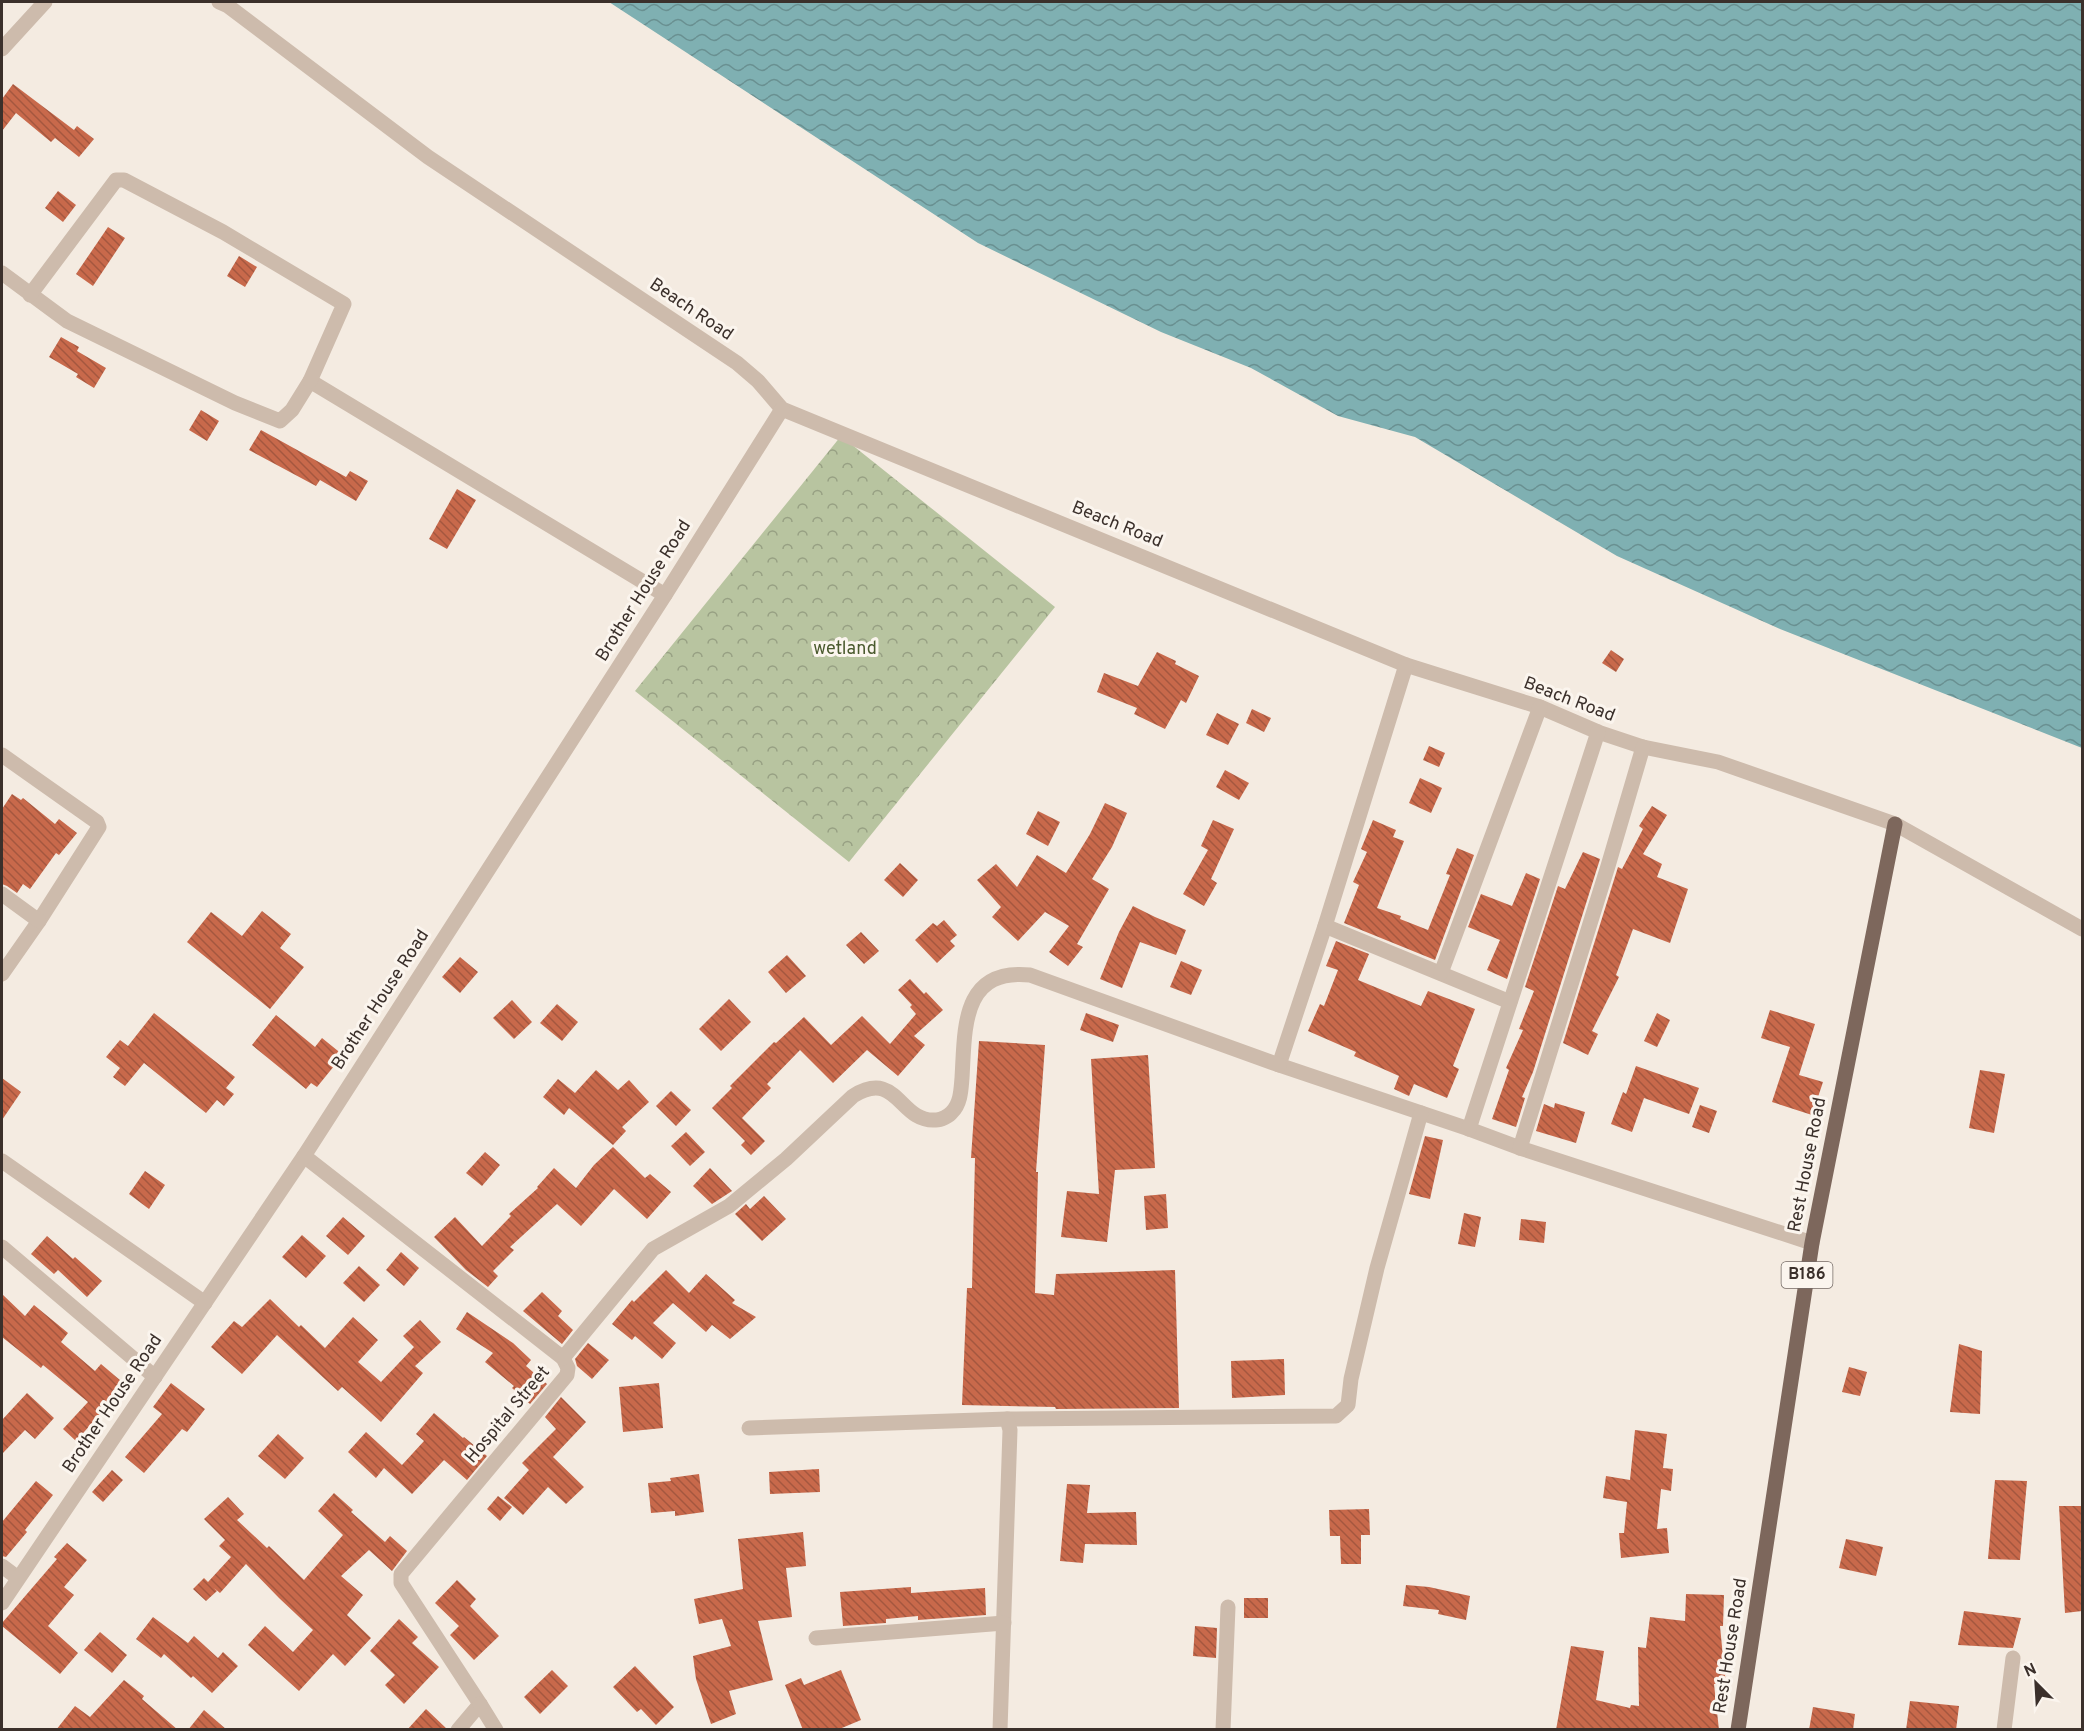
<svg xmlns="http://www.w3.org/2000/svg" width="2084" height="1731" font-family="Overpass,sans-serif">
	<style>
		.forest { fill: url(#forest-crowns) }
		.water { fill: url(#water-waves) }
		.building { fill: url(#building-back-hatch) }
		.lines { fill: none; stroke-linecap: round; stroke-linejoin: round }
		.minor { stroke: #cdbbac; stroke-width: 15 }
		.major { stroke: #7d675c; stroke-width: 15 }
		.labels { text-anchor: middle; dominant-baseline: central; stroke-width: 6; stroke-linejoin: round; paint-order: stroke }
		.shield { fill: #fbf5ee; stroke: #756b66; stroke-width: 1.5 }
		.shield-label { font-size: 16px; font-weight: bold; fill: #3b302b }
		.street-label { font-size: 18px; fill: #3b302b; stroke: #fbf5ee }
		.park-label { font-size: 18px; fill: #4a5a2e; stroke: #fbf5ee }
	</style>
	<defs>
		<pattern id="forest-crowns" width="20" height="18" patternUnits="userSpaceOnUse" patternTransform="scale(1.5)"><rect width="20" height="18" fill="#b8c4a0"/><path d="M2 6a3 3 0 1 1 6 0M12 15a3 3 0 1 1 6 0" fill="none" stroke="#97a083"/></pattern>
		<pattern id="water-waves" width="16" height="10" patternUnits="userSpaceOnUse" patternTransform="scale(1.5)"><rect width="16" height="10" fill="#7fb0b2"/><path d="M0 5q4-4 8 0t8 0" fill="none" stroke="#699091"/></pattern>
		<pattern id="building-back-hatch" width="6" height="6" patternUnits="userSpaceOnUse" patternTransform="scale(1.5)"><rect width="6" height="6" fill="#c8694b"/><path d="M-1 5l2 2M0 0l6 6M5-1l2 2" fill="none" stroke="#a4573f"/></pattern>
	</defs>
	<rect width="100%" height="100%" fill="#f4ebe1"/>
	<polygon class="forest" points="841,436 1055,607 849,862 635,691"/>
	<polygon class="water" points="609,2 2082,2 2082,748 1780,629 1617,556 1415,437 1338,416 1251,368 1161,332 978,243"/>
	<g class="building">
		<polygon points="13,84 74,130 77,126 94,139 79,157 55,138 51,142 16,113 2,131 2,99"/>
		<polygon points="58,191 76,205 63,222 45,208"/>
		<polygon points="108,227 125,238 93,286 76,274"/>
		<polygon points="239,256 257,267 245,287 227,276"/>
		<polygon points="61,337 79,347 77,351 106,368 94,388 76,377 78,374 49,357"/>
		<polygon points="201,410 219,421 207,441 189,430"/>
		<polygon points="261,430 346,477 350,471 368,481 356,501 320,480 316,486 249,450"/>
		<polygon points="457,489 476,500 447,549 429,539"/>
		<polygon points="1611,650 1624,659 1616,672 1602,663"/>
		<polygon points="1157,652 1176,661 1175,664 1199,676 1186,703 1181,700 1165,729 1134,714 1137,708 1097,692 1104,673 1138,686"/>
		<polygon points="1252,709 1271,718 1264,732 1246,723"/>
		<polygon points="1217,713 1239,724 1228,745 1206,735"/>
		<polygon points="1429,746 1445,753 1439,767 1423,760"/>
		<polygon points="1225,770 1249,783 1239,800 1216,787"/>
		<polygon points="1420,778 1442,788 1431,813 1409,803"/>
		<polygon points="12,794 21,800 23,798 55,824 59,819 77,833 59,855 56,853 30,889 23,884 17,893 7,886 2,884 2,809"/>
		<polygon points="1105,803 1127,813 1112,847 1092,879 1109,889 1077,944 1083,947 1068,966 1049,952 1069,926 1045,912 1018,941 992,917 1001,907 977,880 996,864 1017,887 1037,855 1066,873 1090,834"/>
		<polygon points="1652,806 1667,815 1643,854 1662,864 1657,877 1688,889 1670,943 1633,929 1616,975 1619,977 1592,1031 1598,1034 1588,1055 1563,1043 1618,867 1622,869 1643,829 1639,826"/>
		<polygon points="1038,811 1060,822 1048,846 1026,834"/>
		<polygon points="1213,820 1234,829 1211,879 1217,883 1204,906 1183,894 1208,850 1201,846"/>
		<polygon points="1373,820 1396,830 1393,837 1404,841 1377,908 1401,916 1400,919 1428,930 1450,875 1446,874 1457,848 1474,855 1435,960 1344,923 1359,885 1353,882 1367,852 1361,849"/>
		<polygon points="1583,852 1600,859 1533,1072 1522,1097 1525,1098 1516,1127 1492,1119 1509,1070 1506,1068 1523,1030 1519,1029 1534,991 1525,987 1558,886 1565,889"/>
		<polygon points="900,863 918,880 903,897 884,880"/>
		<polygon points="1526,873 1540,879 1507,979 1487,970 1500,940 1468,927 1481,894 1512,906"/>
		<polygon points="1133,906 1155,917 1186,930 1176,955 1140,942 1122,988 1100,979 1119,932"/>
		<polygon points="262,911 291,934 280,948 304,967 270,1009 187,942 211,912 242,936"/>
		<polygon points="944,920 957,935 950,941 955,946 937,963 915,940 933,923 937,926"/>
		<polygon points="861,932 879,951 864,964 846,945"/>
		<polygon points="1336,941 1369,954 1358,980 1421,1006 1428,991 1475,1009 1453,1066 1459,1069 1447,1098 1414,1084 1409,1096 1394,1089 1399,1076 1354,1056 1356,1052 1308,1031 1320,1004 1324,1006 1338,970 1326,966"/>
		<polygon points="787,955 806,976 786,993 768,972"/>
		<polygon points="460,957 478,972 460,993 442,977"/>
		<polygon points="1181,961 1202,970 1191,995 1170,987"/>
		<polygon points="910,979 924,994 926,992 943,1010 914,1036 925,1045 898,1076 867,1050 833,1083 800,1050 767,1084 771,1088 742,1118 765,1141 751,1155 741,1145 745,1141 712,1108 732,1088 730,1086 774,1042 776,1043 804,1017 831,1045 862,1016 890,1044 916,1014 910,1007 912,1005 898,990"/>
		<polygon points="729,999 751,1022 721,1051 699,1029"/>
		<polygon points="512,1000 532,1022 514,1039 493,1018"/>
		<polygon points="557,1004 578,1022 562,1041 540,1023"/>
		<polygon points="1770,1010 1815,1024 1799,1075 1823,1082 1812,1115 1772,1102 1790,1047 1761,1038"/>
		<polygon points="154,1013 235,1077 226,1088 234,1094 224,1106 217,1100 206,1113 144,1063 125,1086 113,1077 120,1068 106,1057 120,1040 128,1046"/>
		<polygon points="1086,1013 1119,1025 1113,1042 1080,1030"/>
		<polygon points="1657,1013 1670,1020 1657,1047 1644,1041"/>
		<polygon points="276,1015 315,1047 322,1038 343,1055 317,1087 311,1083 306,1089 252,1045"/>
		<polygon points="979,1041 1045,1045 1036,1172 1038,1172 1035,1293 1054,1295 1056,1274 1175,1270 1179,1408 1056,1409 1055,1407 962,1405 967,1288 972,1288 975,1158 971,1158"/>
		<polygon points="1148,1055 1155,1168 1115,1170 1107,1242 1061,1237 1067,1191 1099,1194 1091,1059"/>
		<polygon points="1636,1066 1699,1088 1689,1114 1644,1098 1632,1132 1611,1124 1623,1092 1626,1094"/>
		<polygon points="596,1070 618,1090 629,1080 649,1102 622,1127 626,1131 613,1145 569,1108 564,1115 543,1097 558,1079 575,1093"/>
		<polygon points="1980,1070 2005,1074 1994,1133 1969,1128"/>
		<polygon points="2,1078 21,1092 2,1120"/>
		<polygon points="671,1091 691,1110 676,1126 656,1106"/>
		<polygon points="1555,1103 1585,1112 1576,1143 1536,1131 1544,1104 1554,1108"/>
		<polygon points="1700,1105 1717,1111 1709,1133 1692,1127"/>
		<polygon points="686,1132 705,1152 690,1166 671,1146"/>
		<polygon points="1425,1136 1443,1140 1430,1199 1409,1194"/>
		<polygon points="613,1147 645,1178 650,1174 671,1192 647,1219 614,1189 581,1226 557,1204 510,1247 514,1250 493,1271 498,1276 488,1287 466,1270 434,1237 455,1217 482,1246 511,1216 509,1214 538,1188 537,1187 554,1168 576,1188 594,1165"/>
		<polygon points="485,1152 500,1165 482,1186 466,1173"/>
		<polygon points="710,1168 732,1191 712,1204 693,1186"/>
		<polygon points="145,1171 165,1185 149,1209 129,1194"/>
		<polygon points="1166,1194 1168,1228 1146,1230 1144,1196"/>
		<polygon points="764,1196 786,1219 762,1241 735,1214 746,1204 750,1209"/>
		<polygon points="1464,1213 1481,1217 1475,1247 1458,1244"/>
		<polygon points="343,1217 365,1236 348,1255 326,1236"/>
		<polygon points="1521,1219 1546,1222 1544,1243 1519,1240"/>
		<polygon points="302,1235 326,1256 306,1278 282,1257"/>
		<polygon points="47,1236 73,1259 75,1257 102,1281 87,1297 58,1270 54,1274 31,1254"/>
		<polygon points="401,1252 419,1268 404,1286 386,1270"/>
		<polygon points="359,1266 380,1285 364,1302 343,1283"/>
		<polygon points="666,1270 689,1293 706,1274 735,1300 732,1303 756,1317 730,1339 712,1325 706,1332 673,1303 653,1323 676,1343 662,1359 635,1336 632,1340 612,1324 632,1300 634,1302"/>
		<polygon points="542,1292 562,1311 558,1316 573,1330 562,1344 523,1311"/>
		<polygon points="2,1294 25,1316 34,1305 68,1333 61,1342 95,1371 101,1364 127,1386 103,1414 101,1413 76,1441 63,1429 88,1402 43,1365 41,1368 2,1337"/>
		<polygon points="270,1299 299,1327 301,1325 325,1348 353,1317 378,1340 358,1362 381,1382 414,1347 403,1336 420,1320 441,1342 415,1366 423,1373 381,1422 342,1387 338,1391 277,1335 242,1374 211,1347 234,1321 242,1327"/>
		<polygon points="467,1312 513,1343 531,1360 526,1366 547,1384 530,1404 512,1388 514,1386 485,1362 493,1353 456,1329"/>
		<polygon points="588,1343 609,1360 592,1379 577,1366 575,1359"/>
		<polygon points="1959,1344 1982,1351 1980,1414 1950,1412"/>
		<polygon points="1284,1359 1285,1395 1232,1398 1231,1361"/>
		<polygon points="1849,1367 1867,1372 1860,1396 1842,1392"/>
		<polygon points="171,1383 205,1409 187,1432 182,1429 144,1473 125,1457 162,1414 153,1407"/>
		<polygon points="659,1383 663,1428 623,1432 619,1387"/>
		<polygon points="27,1393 54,1418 35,1439 25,1430 2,1454 2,1420"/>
		<polygon points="561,1397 586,1422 553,1457 584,1487 566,1504 548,1487 523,1515 504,1498 529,1470 522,1463 556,1429 545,1417"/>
		<polygon points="434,1413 463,1438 464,1437 487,1456 467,1480 444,1460 412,1494 384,1468 376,1478 348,1452 366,1432 402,1465 424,1441 416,1434"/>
		<polygon points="1635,1430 1667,1434 1663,1468 1673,1469 1671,1491 1661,1489 1657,1529 1667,1528 1669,1553 1621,1558 1619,1533 1624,1533 1627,1502 1603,1498 1606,1476 1630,1480"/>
		<polygon points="278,1434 304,1458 285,1479 258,1456"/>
		<polygon points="819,1469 820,1492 770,1494 769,1472"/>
		<polygon points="112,1470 123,1480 103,1502 92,1492"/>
		<polygon points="699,1474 704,1512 675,1516 675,1511 651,1513 648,1483 671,1481 670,1478"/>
		<polygon points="1995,1480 2027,1481 2020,1560 1988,1559"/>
		<polygon points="36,1481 53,1495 25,1530 27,1532 6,1557 2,1556 2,1522"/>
		<polygon points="1067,1484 1090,1485 1087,1513 1136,1512 1137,1545 1085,1544 1083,1563 1060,1561"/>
		<polygon points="334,1493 353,1510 351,1512 385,1542 390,1536 407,1551 392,1571 369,1550 341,1576 363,1595 347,1615 371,1638 345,1666 333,1654 299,1691 248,1645 265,1626 293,1652 313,1630 279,1598 246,1564 220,1593 214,1588 217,1591 206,1601 193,1589 204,1578 208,1582 231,1557 219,1546 225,1540 204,1519 228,1497 244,1514 237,1520 267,1548 269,1546 304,1580 343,1535 318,1511"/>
		<polygon points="498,1496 512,1507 500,1521 487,1509"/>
		<polygon points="2059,1506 2082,1506 2082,1611 2065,1613"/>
		<polygon points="1369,1509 1370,1535 1361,1535 1361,1564 1341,1564 1340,1536 1330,1536 1329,1510"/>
		<polygon points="803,1532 806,1566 786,1568 792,1617 758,1621 773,1680 729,1691 736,1714 711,1724 696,1679 693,1656 731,1646 722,1619 699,1624 694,1599 743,1589 738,1539"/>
		<polygon points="1846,1539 1883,1547 1876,1576 1839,1568"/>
		<polygon points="67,1543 87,1560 64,1587 74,1595 48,1626 78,1653 60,1674 2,1626 2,1623 57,1559 54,1557"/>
		<polygon points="457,1580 476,1599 470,1606 499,1636 474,1660 450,1635 459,1626 435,1603"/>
		<polygon points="1406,1585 1429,1587 1470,1596 1466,1620 1438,1614 1439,1610 1403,1606"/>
		<polygon points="911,1587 911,1593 985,1588 986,1615 918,1620 918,1616 886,1619 886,1623 843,1626 840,1592"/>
		<polygon points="1686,1594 1724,1595 1723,1626 1720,1626 1723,1657 1730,1657 1731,1674 1725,1675 1726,1684 1714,1684 1719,1730 1556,1730 1571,1646 1604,1651 1596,1700 1630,1708 1631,1705 1639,1706 1638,1647 1646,1648 1650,1617 1685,1621"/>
		<rect x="1244" y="1598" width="24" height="20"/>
		<polygon points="1964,1611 2021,1618 2013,1648 1958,1645"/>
		<polygon points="153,1617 188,1643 194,1636 218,1658 223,1652 238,1666 212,1693 193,1676 191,1678 164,1654 161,1658 136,1639"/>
		<polygon points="399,1619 418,1637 412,1643 439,1667 404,1704 385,1685 395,1675 370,1651"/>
		<polygon points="1195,1626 1217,1628 1216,1658 1193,1656"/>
		<polygon points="100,1632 127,1655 112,1673 84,1650"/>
		<polygon points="635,1666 674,1707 656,1725 641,1709 637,1712 613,1687"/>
		<polygon points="552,1670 568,1686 540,1714 524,1697"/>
		<polygon points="841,1670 861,1720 837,1730 803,1730 785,1685 801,1678 804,1685"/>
		<polygon points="124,1680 144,1696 142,1699 178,1730 56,1730 75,1706 90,1717"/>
		<polygon points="1910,1701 1959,1706 1956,1730 1926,1728 1925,1730 1906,1730"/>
		<polygon points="1813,1707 1855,1714 1853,1730 1809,1730"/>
		<polygon points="426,1709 448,1730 407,1730"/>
		<polygon points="204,1710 227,1730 188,1730"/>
	</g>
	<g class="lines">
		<g class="minor">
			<polyline points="219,2 228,6 428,157 737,363 758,381 782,409 1406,665 1540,707 1598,732 1643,747 1718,762 1895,824 2082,929"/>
			<polyline points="2,49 45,2"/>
			<polyline points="2,273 67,321 235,403 280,421 292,410 310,381 665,595"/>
			<polyline points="30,295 116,180 124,180 223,232 344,304 310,381"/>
			<polyline points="1406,665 1325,926 1279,1065 1469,1129 1520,1148 1812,1243"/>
			<polyline points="2,755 97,822 99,827 39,921 2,974"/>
			<polyline points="2,894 39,921"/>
			<polyline points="1325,926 1510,1002"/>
			<polyline points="1441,973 1540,707"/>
			<polyline points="1469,1129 1598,732"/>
			<polyline points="1520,1148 1608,866 1643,747"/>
			<polyline points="304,1156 563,1358 568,1368 567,1375 401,1574 401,1583 480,1704 458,1730"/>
			<polyline points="2,1161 205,1303"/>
			<polyline points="2,1247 155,1377"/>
			<path d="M563 1358 653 1249 729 1206 786 1159 853 1096C898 1068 899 1123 936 1120 941 1120 949 1116 952 1112 961 1103 961 1089 962 1078 965 1029 961 968 1030 975L1279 1065"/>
			<polyline points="1007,1419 1336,1416 1348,1405 1351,1379 1377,1268 1421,1113"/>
			<polyline points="749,1428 1007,1419 1010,1430 1000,1730"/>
			<polyline points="2,1566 18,1578"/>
			<polyline points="2,1603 304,1156 665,595 782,409"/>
			<polyline points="816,1638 1004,1623"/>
			<polyline points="480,1704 496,1730"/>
			<polyline points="1223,1730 1228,1607"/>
			<polyline points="2004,1730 2013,1658"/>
		</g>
		<polyline class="major" points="1738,1730 1812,1243 1895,824"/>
	</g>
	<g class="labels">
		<rect class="shield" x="1781.5" y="1262" width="51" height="26" rx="4.5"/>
		<g class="shield-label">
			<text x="1807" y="1275">B186</text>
		</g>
		<g class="street-label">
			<text transform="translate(691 310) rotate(34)">Beach Road</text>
			<text transform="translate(1117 525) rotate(22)">Beach Road</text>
			<text transform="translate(644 591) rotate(-58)">Brother House Road</text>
			<text transform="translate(1569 700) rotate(21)">Beach Road</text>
			<text transform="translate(381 1000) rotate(-57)">Brother House Road</text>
			<text transform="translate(1808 1165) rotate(-79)">Rest House Road</text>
			<text transform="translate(113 1404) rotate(-56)">Brother House Road</text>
			<text transform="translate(508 1415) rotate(-50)">Hospital Street</text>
			<text transform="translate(1731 1646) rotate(-81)">Rest House Road</text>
		</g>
		<g class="park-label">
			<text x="845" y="649">wetland</text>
		</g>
	</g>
	<rect width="2084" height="1731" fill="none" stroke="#3b302b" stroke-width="6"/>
	<g transform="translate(2036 1683) rotate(336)" stroke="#fbf5ee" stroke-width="4.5" paint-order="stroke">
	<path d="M0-4.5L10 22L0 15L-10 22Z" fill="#3b302b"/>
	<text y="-9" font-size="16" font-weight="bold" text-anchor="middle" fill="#3b302b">N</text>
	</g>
</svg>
